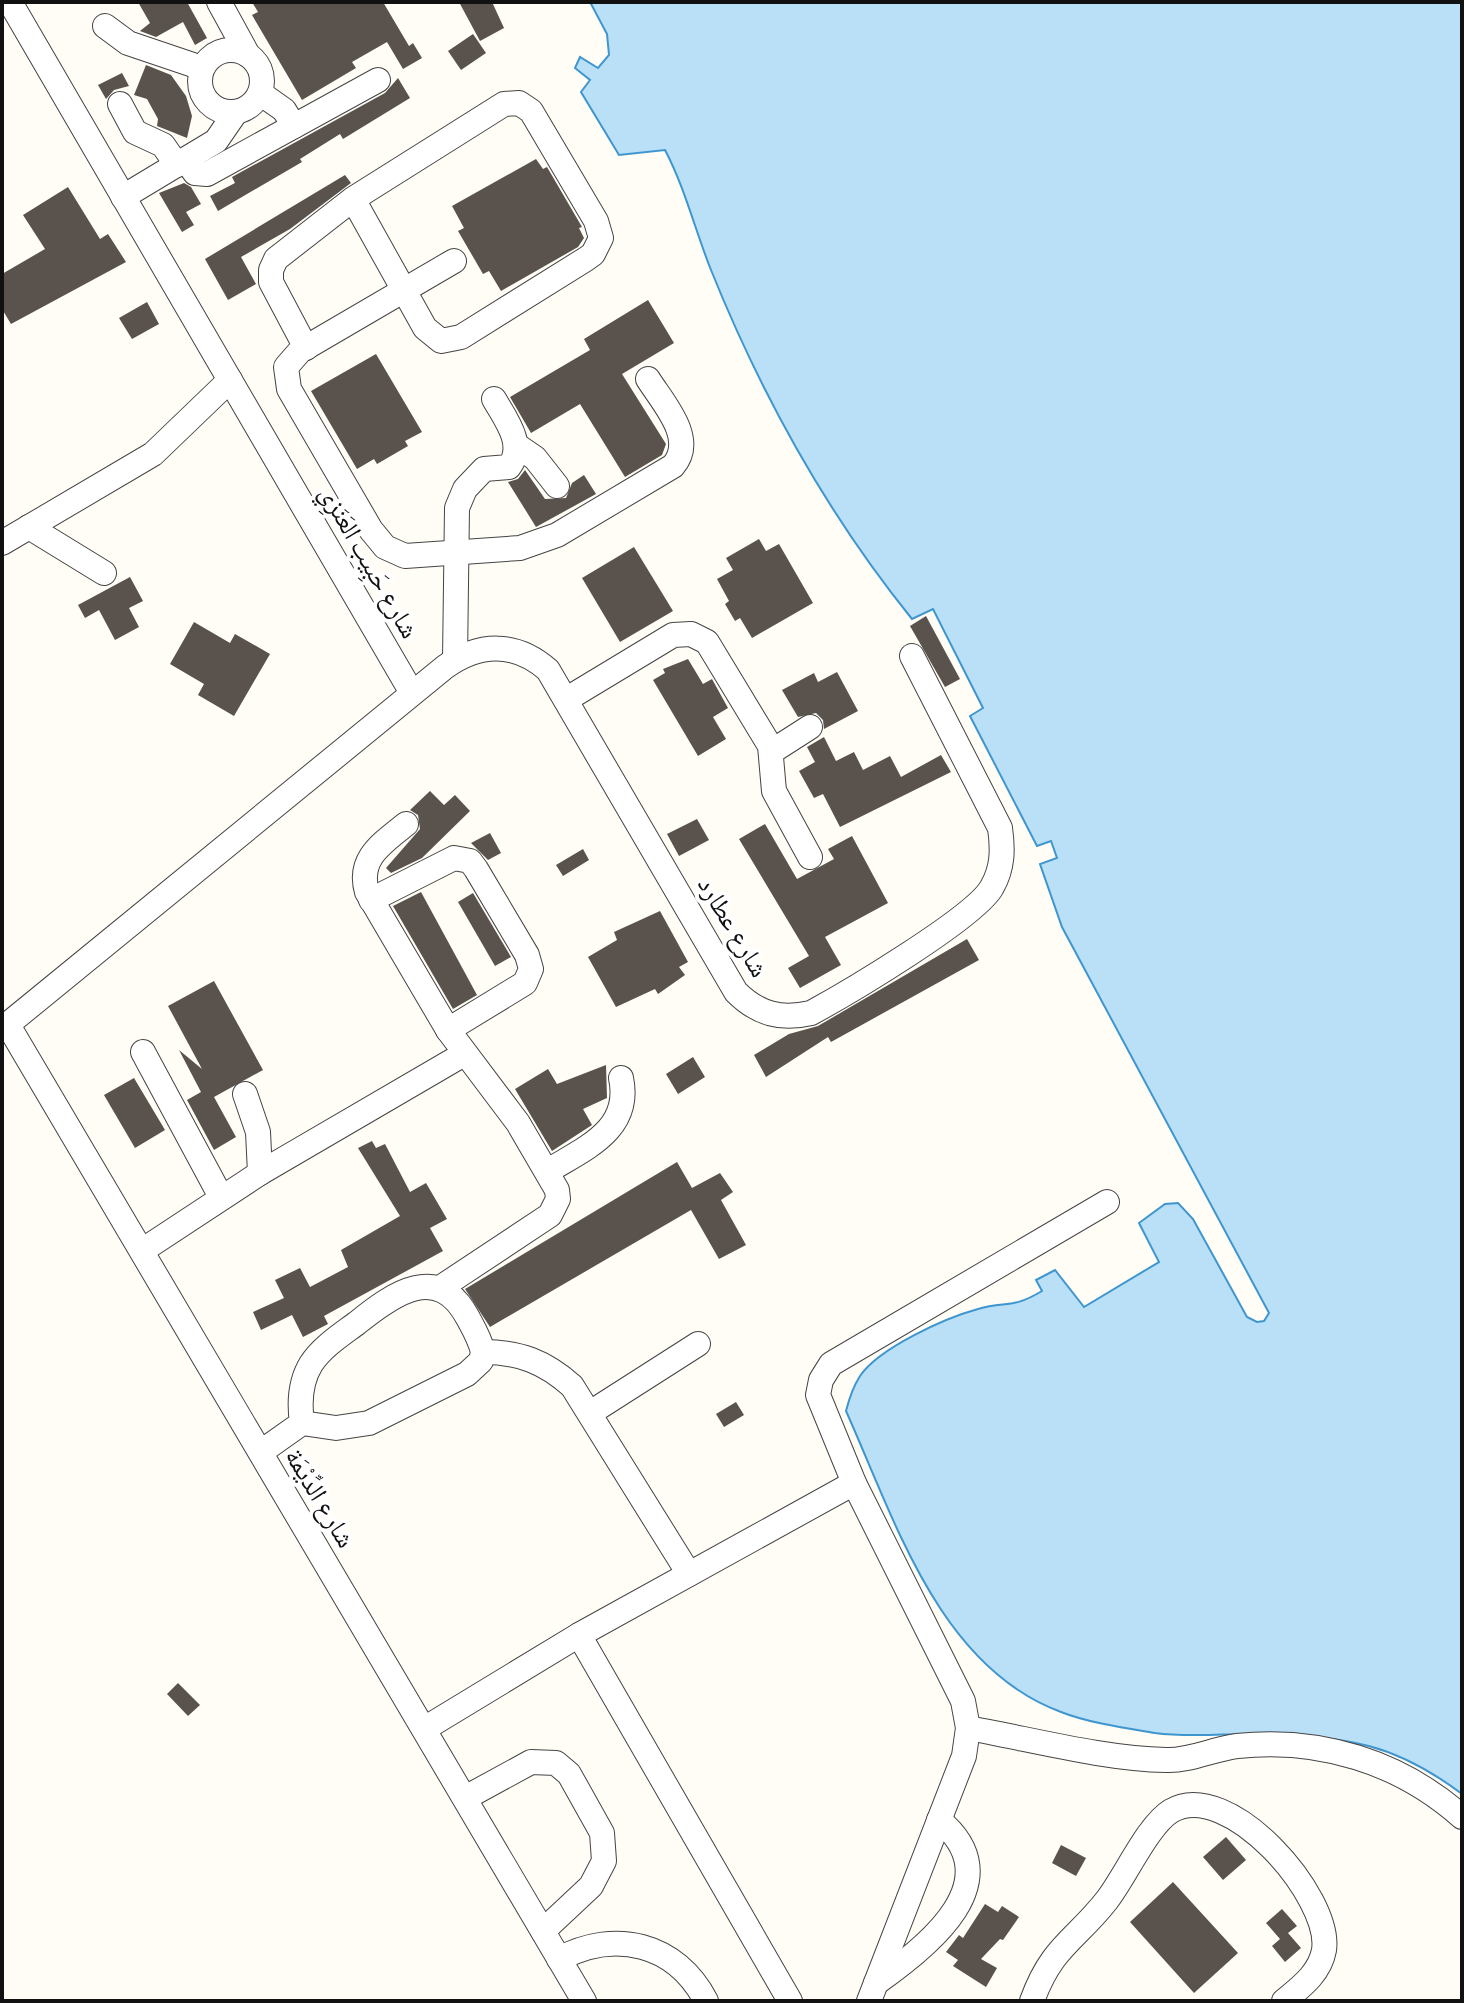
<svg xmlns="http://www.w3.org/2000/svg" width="1464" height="2003" font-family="Bitter,'Noto Naskh Arabic',serif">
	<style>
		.water { fill: #b9e0f7; stroke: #3f96cf; stroke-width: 2 }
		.building { fill: #5a524d }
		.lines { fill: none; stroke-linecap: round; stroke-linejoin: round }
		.minor-casing { stroke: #444; stroke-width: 26 }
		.minor { stroke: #fff; stroke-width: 24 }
		.labels { text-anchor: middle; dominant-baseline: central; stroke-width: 8; stroke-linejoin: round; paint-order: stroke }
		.street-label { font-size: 26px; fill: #111; stroke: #fff }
	</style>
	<rect width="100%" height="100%" fill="#fffdf5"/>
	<path class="water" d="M590 2H1462V1794C1393 1742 1348 1738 1264 1734 1229 1733 1190 1738 1155 1733 1125 1728 1089 1723 1061 1712 939 1667 895 1520 846 1411 849 1399 853 1387 860 1376 879 1348 945 1318 978 1309 1007 1301 1012 1309 1042 1291L1036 1280 1055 1270 1084 1307 1159 1262 1139 1223 1165 1204 1178 1203 1193 1219 1247 1317 1257 1322 1264 1321 1269 1313 1062 927 1040 864 1057 858 1051 841 1037 846 970 716 983 708 933 609 912 619C828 515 761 394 711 270 695 230 685 188 665 150L619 155 581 92 590 80 575 68 580 57 598 68 609 55 607 34Z"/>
	<g class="building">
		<polygon points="138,2 187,2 207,38 195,45 183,22 156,37 140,31 150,23"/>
		<polygon points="252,2 383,2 409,46 413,43 422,58 403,69 387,42 352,62 356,68 302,100 252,15 258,12"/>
		<polygon points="459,2 492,2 504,28 480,41"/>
		<polygon points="473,34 486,53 461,70 448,51"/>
		<polygon points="146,65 171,75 186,96 192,116 187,138 157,126 158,119 147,99 134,95"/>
		<polygon points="122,73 129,86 114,90 106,99 98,85"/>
		<polygon points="398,78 410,98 343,139 340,134 300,159 302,162 218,211 210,196 235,183 232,177 385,93"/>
		<polygon points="536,159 543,169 547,167 582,227 579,228 584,238 578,247 501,291 489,271 483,274 458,231 464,228 452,206"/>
		<polygon points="345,175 351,183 290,229 241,257 256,284 228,300 205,259"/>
		<polygon points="184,183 191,187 201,204 186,212 194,225 182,232 159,193"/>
		<polygon points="68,187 100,239 108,234 126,262 11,324 2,309 2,274 45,249 23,215"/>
		<polygon points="648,300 674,343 622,374 666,444 662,455 625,477 580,404 531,433 510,397 590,350 584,339"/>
		<polygon points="147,302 159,324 132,339 119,318"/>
		<polygon points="376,354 422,432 405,441 408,446 377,464 374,459 357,469 311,391"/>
		<polygon points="525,470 545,499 566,498 572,483 584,475 596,494 536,527 508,482 518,479"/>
		<polygon points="759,539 766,551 779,544 813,603 752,638 740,618 735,621 725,604 729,601 717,579 733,570 726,558"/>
		<polygon points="634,547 673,611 620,642 582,578"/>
		<polygon points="130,577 143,601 129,608 139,627 115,640 99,610 85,618 78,605"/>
		<polygon points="926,616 960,679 945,687 910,626"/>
		<polygon points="194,622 230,643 235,634 270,654 234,716 198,695 204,684 170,664"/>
		<polygon points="688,659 703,684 712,679 728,708 713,717 726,739 698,756 653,680 665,673 663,669"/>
		<polygon points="837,672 858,711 824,729 823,720 816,713 798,717 782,690 814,673 818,682"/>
		<polygon points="824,737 836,761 854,752 863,770 890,756 901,777 941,755 951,772 840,827 823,794 814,798 799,771 815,762 807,747"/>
		<polygon points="430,791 444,805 455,795 470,811 422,858 391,873 386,868 420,829 418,815 410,810"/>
		<polygon points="697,819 709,840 679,856 667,834"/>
		<polygon points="765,824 797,879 834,859 828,849 852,836 888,903 825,937 841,965 800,988 788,968 809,956 739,839"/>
		<polygon points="490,833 501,853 488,860 471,843"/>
		<polygon points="583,849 589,860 563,876 556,865"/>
		<polygon points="421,892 477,995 453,1009 393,906"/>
		<polygon points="473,893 511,957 495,966 458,902"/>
		<polygon points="660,911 688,962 679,967 685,975 658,994 655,989 616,1007 588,957 617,940 614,932"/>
		<polygon points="967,939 979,960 831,1042 828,1037 766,1077 754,1055 789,1034 818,1026"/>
		<polygon points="214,981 263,1070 214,1097 236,1137 214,1150 187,1100 201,1092 179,1050 202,1069 168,1006"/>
		<polygon points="693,1057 705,1077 678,1094 666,1074"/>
		<polygon points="606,1065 607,1098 583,1109 592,1125 552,1151 515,1089 548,1069 557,1084"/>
		<polygon points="134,1078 165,1130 135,1148 104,1095"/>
		<polygon points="372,1141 376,1148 385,1144 410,1192 426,1183 447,1219 430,1228 443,1251 324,1316 328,1324 303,1337 292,1315 261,1330 253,1312 284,1298 275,1280 300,1268 310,1287 348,1267 341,1250 400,1216 358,1148"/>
		<polygon points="677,1162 692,1188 720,1173 733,1192 721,1200 746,1245 719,1259 691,1210 490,1327 465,1289"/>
		<polygon points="736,1402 744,1415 724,1427 716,1414"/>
		<polygon points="178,1683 200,1705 188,1716 167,1694"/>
		<polygon points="1226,1837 1246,1860 1223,1880 1203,1857"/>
		<polygon points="1061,1845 1086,1858 1076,1876 1052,1863"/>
		<polygon points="1173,1882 1238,1953 1194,1993 1130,1922"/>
		<polygon points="985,1904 998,1912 1002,1906 1019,1917 1003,1940 1000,1939 981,1959 997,1968 986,1987 953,1966 958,1960 946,1952 959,1935 963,1938"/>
		<polygon points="1282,1909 1297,1926 1288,1933 1301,1948 1285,1962 1272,1946 1280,1939 1266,1923"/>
	</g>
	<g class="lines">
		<g class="minor-casing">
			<g id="minor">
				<polyline points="10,2 412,693"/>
				<polyline points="219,2 248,55"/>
				<polyline points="105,26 128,43 202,68"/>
				<circle cx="231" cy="81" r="31"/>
				<polyline points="260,93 284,110 294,126"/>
				<polyline points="120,104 135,132 163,145 177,165"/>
				<polyline points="186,160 195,173 207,174 378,80"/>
				<polyline points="123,197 216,141 236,112"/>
				<path d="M454 261 300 351 286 367 289 389 371 530 385 547 405 556 520 548 557 535 673 466C697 439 663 403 648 379"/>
				<polyline points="306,348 271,282 271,270 276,259 353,199 504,104 519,103 531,111 596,221 601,238 593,254 586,259 461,337 441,341 425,328 353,199"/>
				<polyline points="516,445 535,458 557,486"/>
				<polyline points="29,527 104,573"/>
				<polyline points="2,543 153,454 230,380"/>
				<path d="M455 660 457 508 465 489 484 469 509 467C526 445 506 420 494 399"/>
				<polyline points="567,699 673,635 691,634 707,642 770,746 774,791 810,857"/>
				<polyline points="771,752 810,727"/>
				<path d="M406 824C383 843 357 858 367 892L448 1030 518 1123 557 1190 558 1199 550 1215 440 1288"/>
				<polyline points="371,900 454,858 470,861 476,869 527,955 531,969 525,983 448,1030"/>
				<polyline points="8,1025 584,2001"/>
				<path d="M2 1029 445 667C480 642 516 642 548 670L736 992C758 1014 781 1020 811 1013 846 994 976 917 992 887 1003 868 1003 849 1000 828L912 656"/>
				<polyline points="143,1052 221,1197"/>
				<polyline points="245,1094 258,1132 260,1173"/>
				<path d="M548 1171C585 1148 632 1130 621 1078"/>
				<polyline points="143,1250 260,1173 464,1054"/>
				<path d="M483 1352C520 1352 545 1362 572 1386L689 1574"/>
				<polyline points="590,1413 698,1344"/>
				<path d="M261 1452 302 1423 336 1428 369 1423 467 1374 481 1361 483 1352C480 1339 474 1329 468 1318 438 1262 394 1293 357 1323 341 1335 322 1347 311 1364 300 1382 299 1402 302 1423"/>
				<polyline points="579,1635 790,2001"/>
				<path d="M968 1728C1030 1739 1104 1759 1166 1760 1190 1761 1213 1749 1237 1746 1320 1737 1400 1762 1462 1817"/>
				<polyline points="424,1729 579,1635 854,1483"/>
				<polyline points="465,1798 531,1762 556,1763 569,1774 602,1833 604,1861 591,1886 543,1931"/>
				<path d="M559 1959C615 1929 676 1943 706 2001"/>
				<path d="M876 1983C929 1946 1012 1880 939 1820"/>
				<polyline points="869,2001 964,1756 968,1728 963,1701 854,1483 818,1395 821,1380 831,1364 1107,1202"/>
				<path d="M1032 2001C1052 1946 1075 1941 1107 1900 1125 1877 1148 1825 1171 1811 1228 1777 1332 1897 1324 1950 1320 1973 1301 1987 1284 2001"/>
			</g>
		</g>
		<use href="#minor" class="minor"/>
	</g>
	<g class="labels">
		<g class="street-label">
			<text transform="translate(369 562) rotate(60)">شارع حَبِيب العَنَزِي</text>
			<text transform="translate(733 927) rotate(59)">شارع عطارد</text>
			<text transform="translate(320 1498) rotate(59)">شارع الدِّيْمَة</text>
		</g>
	</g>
	<rect width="1464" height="2003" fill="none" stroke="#111111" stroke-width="8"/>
</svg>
